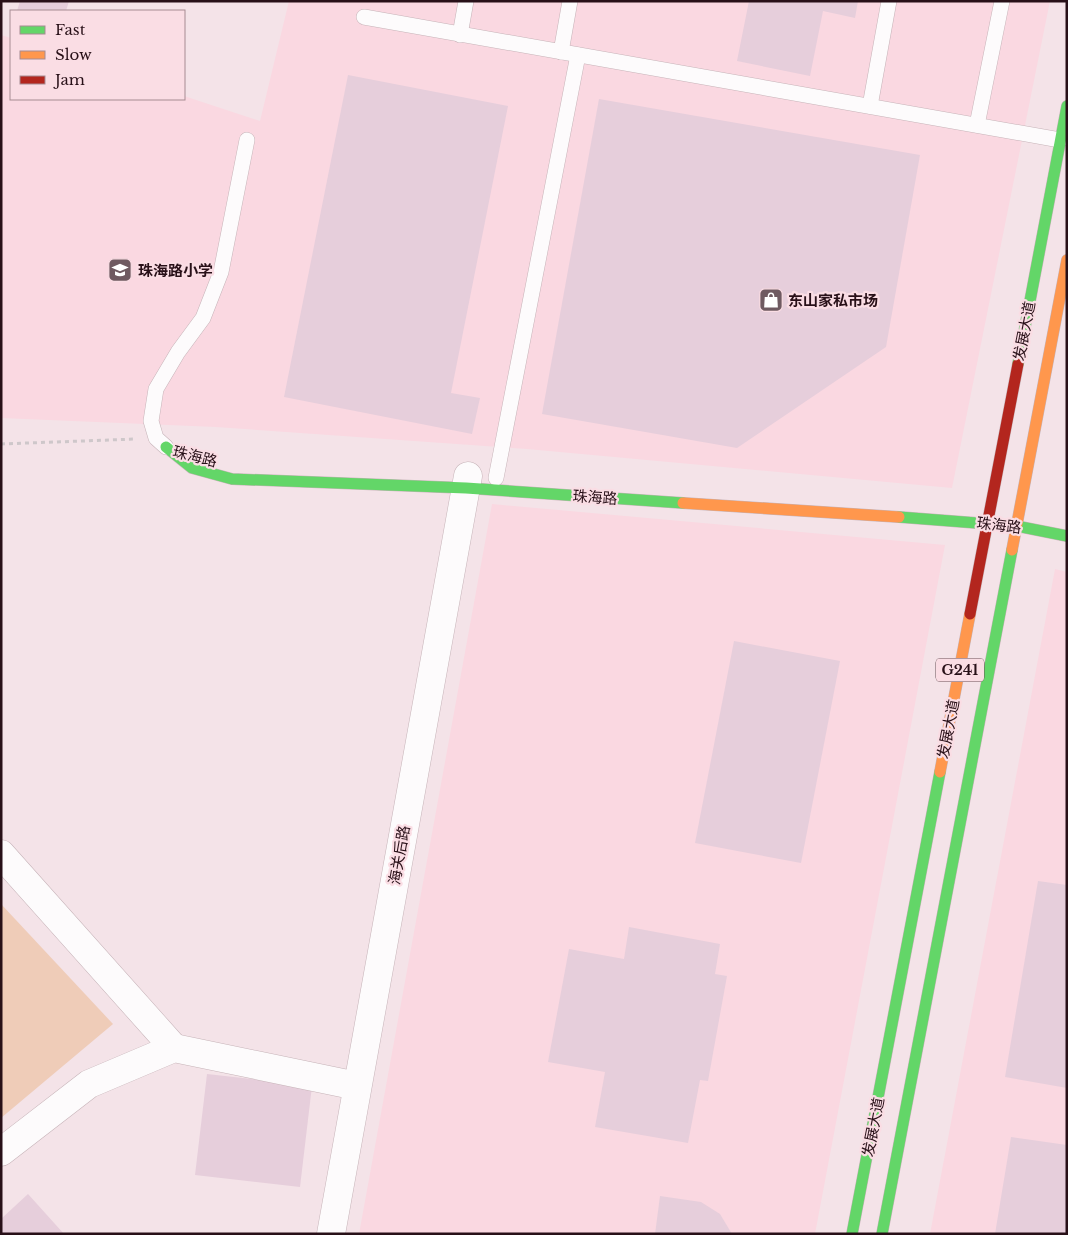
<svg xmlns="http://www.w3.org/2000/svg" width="1068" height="1235" font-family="'Libre Baskerville','Noto Sans SC',serif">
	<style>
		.built { fill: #fad8e1 }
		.green { fill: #efccb8 }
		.building { fill: #e6cedb }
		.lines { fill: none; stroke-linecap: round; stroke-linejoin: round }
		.lane-casing { stroke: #c6b3b8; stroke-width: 16 }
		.street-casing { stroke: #c6b3b8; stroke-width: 29 }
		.fast-casing { stroke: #c6b3b8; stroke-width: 12 }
		.slow-casing { stroke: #c6b3b8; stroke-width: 12 }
		.jam-casing { stroke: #c6b3b8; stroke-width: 12 }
		.path { stroke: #cec7ca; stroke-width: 3; stroke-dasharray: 4 4; stroke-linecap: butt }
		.lane { stroke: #fdfbfc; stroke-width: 15 }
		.street { stroke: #fdfbfc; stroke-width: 28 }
		.fast { stroke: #63d668; stroke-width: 11 }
		.slow { stroke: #ff974d; stroke-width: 11 }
		.jam { stroke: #b3261e; stroke-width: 11 }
		.labels { text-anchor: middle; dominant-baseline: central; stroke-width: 4.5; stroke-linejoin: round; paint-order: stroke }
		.shield { fill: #fadde4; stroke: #674e55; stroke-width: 1 }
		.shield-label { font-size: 14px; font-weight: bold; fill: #281018 }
		.poi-label { font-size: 15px; font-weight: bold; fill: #281018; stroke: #fadde4; text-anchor: start }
		.street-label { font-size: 15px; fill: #281018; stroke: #fadde4 }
	</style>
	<rect width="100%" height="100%" fill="#f4e3e8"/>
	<g class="built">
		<polygon points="289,1 1050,1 952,488 527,449 216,427 1,418 1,35 11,38 11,99 184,99 184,96 260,121"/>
		<polygon points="492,504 945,545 815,1234 359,1234"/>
		<polygon points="1055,569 1067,572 1067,1234 930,1234"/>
	</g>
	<polygon class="green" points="1,904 113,1024 1,1118"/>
	<g class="building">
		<polygon points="20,1 69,1 66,11 17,11"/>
		<polygon points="749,1 858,1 855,18 823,11 810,76 737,61"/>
		<polygon points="348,75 508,106 451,393 480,398 472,434 284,397"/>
		<polygon points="599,99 920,155 886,347 737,448 542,414"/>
		<polygon points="734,641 840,661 801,863 695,843"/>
		<polygon points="1038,881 1067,885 1067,1088 1005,1077"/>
		<polygon points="629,927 720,944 715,974 727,976 708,1081 700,1080 688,1143 595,1127 605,1072 548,1062 569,949 624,959"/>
		<polygon points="207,1074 312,1086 300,1187 195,1175"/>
		<polygon points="1011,1137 1067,1145 1067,1234 995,1234"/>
		<polygon points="28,1194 64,1234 1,1234 1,1219"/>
		<polygon points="660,1196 701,1202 720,1214 732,1234 655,1234"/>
	</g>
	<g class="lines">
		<g class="lane-casing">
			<g id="lane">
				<polyline points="364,17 1060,140"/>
				<polyline points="460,35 466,1"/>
				<polyline points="561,52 570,1"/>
				<polyline points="870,106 889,1"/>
				<polyline points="977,125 1002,1"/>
				<polyline points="166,447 156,438 151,421 156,389 178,352 203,318 221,272 247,140"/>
				<polyline points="496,478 578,55"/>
			</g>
		</g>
		<g class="street-casing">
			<g id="street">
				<polyline points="1,854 174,1048"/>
				<polyline points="1,1152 89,1084 174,1048 357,1086"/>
				<polyline points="331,1234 468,476"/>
			</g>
		</g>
		<g class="fast-casing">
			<g id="fast">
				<polyline points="1018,364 1067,106"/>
				<polyline points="166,447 192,468 232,479 466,488 683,503"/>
				<polyline points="899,517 1016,526 1067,536"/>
				<polyline points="852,1234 940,772"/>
				<polyline points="882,1234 1012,550"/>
			</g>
		</g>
		<g class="slow-casing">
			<g id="slow">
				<polyline points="683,503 899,517"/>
				<polyline points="1012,550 1067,260"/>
				<polyline points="940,772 970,614"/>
			</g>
		</g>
		<g class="jam-casing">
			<polyline id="jam" points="970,614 1018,364"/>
		</g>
		<polyline class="path" points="1,444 136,439"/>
		<use href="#lane" class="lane"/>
		<use href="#street" class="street"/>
		<use href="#fast" class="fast"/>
		<use href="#slow" class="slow"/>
		<use href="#jam" class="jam"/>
	</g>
	<defs>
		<g id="school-square" transform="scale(1.25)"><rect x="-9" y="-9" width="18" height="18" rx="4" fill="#6f5a61" stroke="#fadde4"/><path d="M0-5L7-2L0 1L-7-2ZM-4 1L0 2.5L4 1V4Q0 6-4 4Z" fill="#fff"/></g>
		<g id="shop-square" transform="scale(1.25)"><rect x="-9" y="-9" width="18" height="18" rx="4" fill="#6f5a61" stroke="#fadde4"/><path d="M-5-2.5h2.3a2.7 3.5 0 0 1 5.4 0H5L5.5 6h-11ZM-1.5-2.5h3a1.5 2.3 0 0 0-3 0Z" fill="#fff"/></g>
	</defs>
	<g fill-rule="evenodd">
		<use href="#school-square" x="120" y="270"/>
		<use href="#shop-square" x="771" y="300"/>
	</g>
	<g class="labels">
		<rect class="shield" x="936" y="658.5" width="48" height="23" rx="4"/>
		<g class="shield-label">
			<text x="960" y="670">G241</text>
		</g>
		<g class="poi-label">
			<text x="138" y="270">珠海路小学</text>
			<text x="788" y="300">东山家私市场</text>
		</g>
		<g class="street-label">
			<text transform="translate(1024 331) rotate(-79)">发展大道</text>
			<text transform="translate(195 456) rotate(14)">珠海路</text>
			<text transform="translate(595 497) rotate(4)">珠海路</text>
			<text transform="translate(999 525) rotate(7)">珠海路</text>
			<text transform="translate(948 729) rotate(-79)">发展大道</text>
			<text transform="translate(399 855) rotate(-80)">海关后路</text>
			<text transform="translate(873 1127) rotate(-79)">发展大道</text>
		</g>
	</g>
	<rect width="1068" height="1235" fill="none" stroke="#281018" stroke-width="5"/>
	<rect x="10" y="10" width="175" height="90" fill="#fadde4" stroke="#a68b92"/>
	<rect x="20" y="26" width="25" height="8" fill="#63d668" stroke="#a68b92"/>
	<text x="55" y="35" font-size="15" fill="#281018">Fast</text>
	<rect x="20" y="51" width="25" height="8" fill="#ff974d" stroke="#a68b92"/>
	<text x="55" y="60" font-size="15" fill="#281018">Slow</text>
	<rect x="20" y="76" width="25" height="8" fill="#b3261e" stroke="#a68b92"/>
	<text x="55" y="85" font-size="15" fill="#281018">Jam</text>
</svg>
